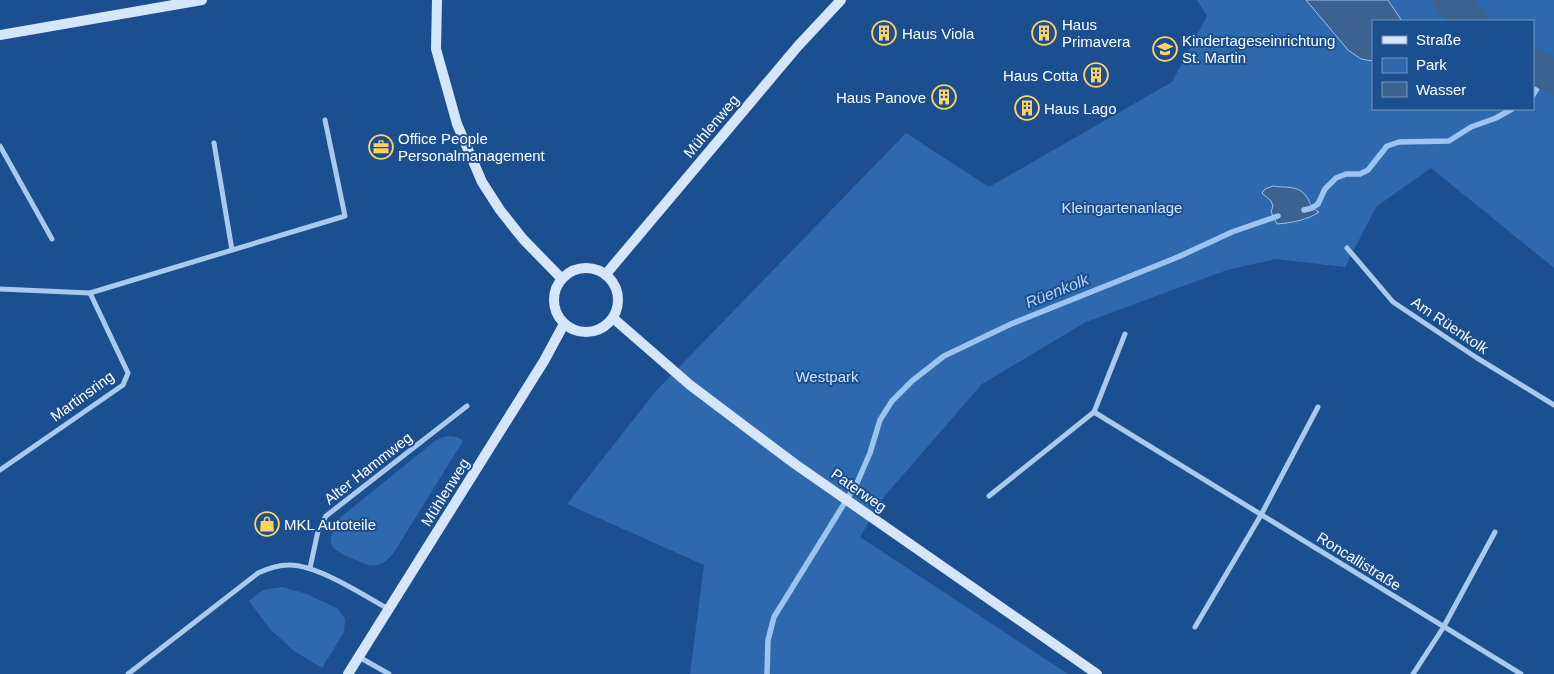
<svg xmlns="http://www.w3.org/2000/svg" width="1554" height="674" font-family="Helvetica,sans-serif">
	<style>
		.green { fill: #2e69ad; fill-rule: evenodd }
		.water { fill: #3c6290; stroke: #9cc4f0 }
		.lines { fill: none; stroke-linecap: round; stroke-linejoin: round }
		.stream { stroke: #9cc4f0; stroke-width: 5.5 }
		.river { stroke: #3c6290; stroke-width: 34 }
		.street { stroke: #a9c9ee; stroke-width: 5 }
		.secondary { stroke: #d6e6fa; stroke-width: 10 }
		.labels { text-anchor: middle; dominant-baseline: central; stroke-width: 4; stroke-linejoin: round; paint-order: stroke }
		.poi-label { font-size: 15px; fill: #fff; stroke: #1b4f8f; text-anchor: start }
		.street-label { font-size: 15px; fill: #fff; stroke: #1b4f8f }
		.park-label { font-size: 15px; fill: #cfe3fa; stroke: #1b4f8f }
		.water-label { font-size: 16px; font-style: italic; fill: #b5d3f5; stroke: #1b4f8f }
	</style>
	<rect width="100%" height="100%" fill="#1b4f8f"/>
	<g class="green">
		<path d="M1197 0H1306L1348 50 1361 59 1373 61V109H1533V21H1402L1388 0H1554V268L1431 168 1376 207 1345 267 1275 259 1227 270 1086 322 982 384 883 498 860 537 1068 674H690L704 565 567 504 656 391 906 133 989 187 1172 82 1207 16ZM1273 186C1284 188 1299 185 1306 196 1312 204 1310 206 1318 212L1313 216 1288 223C1274 207 1271 207 1273 186Z"/>
		<path d="M446 436 457 437 463 441 393 554C388 559 383 564 377 565 369 567 360 562 354 559 339 553 323 547 335 529L331 525 436 440Z"/>
		<polygon points="282,587 304,593 337,608 345,619 344,632 322,668 294,651 270,629 249,601 263,590"/>
	</g>
	<g class="water">
		<polygon points="1306,0 1388,0 1402,21 1373,21 1373,61 1361,59 1348,50"/>
		<path d="M1273 186C1284 188 1299 185 1306 196 1312 204 1309 207 1319 212 1308 220 1290 223 1277 224L1271 212 1273 206 1271 201 1262 193 1265 189Z"/>
	</g>
	<g class="lines">
		<g class="stream">
			<polyline points="1533,95 1546,74"/>
			<polyline points="1304,210 1312,208 1318,204 1325,189 1336,178 1346,174 1360,174 1368,170 1387,146 1399,142 1449,141 1471,127 1496,118 1512,109"/>
			<polyline points="767,674 768,640 774,617 857,483 870,453 880,420 892,401 912,381 944,356 1011,324 1178,257 1232,232 1278,216"/>
		</g>
		<g class="river">
			<polyline points="1450,0 1471,21"/>
			<polyline points="1533,65 1554,78"/>
		</g>
		<g class="street">
			<polyline points="214,143 232,250"/>
			<polyline points="0,146 52,239"/>
			<polyline points="1347,248 1393,302 1477,358 1554,405"/>
			<polyline points="0,289 90,293 345,216 325,120"/>
			<polyline points="1094,412 1125,334"/>
			<polyline points="0,470 123,385 128,373 90,293"/>
			<polyline points="989,496 1094,412 1521,674"/>
			<polyline points="310,568 318,531 326,516 467,406"/>
			<polyline points="1195,627 1261,515 1318,407"/>
			<polyline points="359,657 389,674"/>
			<path d="M128 674 258 573C267 569 277 565 288 565 316 564 364 595 388 609"/>
			<polyline points="1413,674 1443,628 1495,532"/>
		</g>
		<g class="secondary">
			<polyline points="437,0 436,49 457,124 482,182 500,210 523,239 561,278"/>
			<polyline points="0,35 202,0"/>
			<circle cx="586" cy="300" r="32"/>
			<polyline points="606,274 798,46 841,0"/>
			<polyline points="613,318 690,385 795,464 1097,674"/>
			<polyline points="348,674 544,361 564,324"/>
		</g>
	</g>
	<defs>
		<g id="building-ring" transform="scale(1.25)"><circle r="9.5" fill="#1b4f8f" stroke="#ffd166" stroke-width="1.5"/><path d="M-4-6H4V6H1V3H-1V6H-4ZM-2.5-4.3h1.7v1.8h-1.7ZM.8-4.3h1.7v1.8H.8ZM-2.5-1h1.7V.8h-1.7ZM.8-1h1.7V.8H.8Z" fill="#ffd166"/></g>
		<g id="school-ring" transform="scale(1.25)"><circle r="9.5" fill="#1b4f8f" stroke="#ffd166" stroke-width="1.5"/><path d="M0-5L7-2L0 1L-7-2ZM-4 1L0 2.5L4 1V4Q0 6-4 4Z" fill="#ffd166"/></g>
		<g id="office-ring" transform="scale(1.25)"><circle r="9.5" fill="#1b4f8f" stroke="#ffd166" stroke-width="1.5"/><path d="M-6-3h4V-5.5h4V-3h4V5H-6ZM-1-4.5V-3h2v-1.5ZM-6 0V1H6V0Z" fill="#ffd166"/></g>
		<g id="shop-ring" transform="scale(1.25)"><circle r="9.5" fill="#1b4f8f" stroke="#ffd166" stroke-width="1.5"/><path d="M-5-2.5h2.3a2.7 3.5 0 0 1 5.4 0H5L5.5 6h-11ZM-1.5-2.5h3a1.5 2.3 0 0 0-3 0Z" fill="#ffd166"/></g>
	</defs>
	<g fill-rule="evenodd">
		<use href="#building-ring" x="884" y="33"/>
		<use href="#building-ring" x="1044" y="33"/>
		<use href="#school-ring" x="1165" y="49"/>
		<use href="#building-ring" x="1096" y="75"/>
		<use href="#building-ring" x="944" y="97"/>
		<use href="#building-ring" x="1027" y="108"/>
		<use href="#office-ring" x="381" y="147"/>
		<use href="#shop-ring" x="267" y="524"/>
	</g>
	<g class="labels">
		<g class="poi-label">
			<text x="1062" y="24">Haus<tspan x="1062" dy="17">Primavera</tspan></text>
			<text x="902" y="33">Haus Viola</text>
			<text x="1182" y="40">Kindertageseinrichtung<tspan x="1182" dy="17">St. Martin</tspan></text>
			<text x="1078" y="75" text-anchor="end">Haus Cotta</text>
			<text x="926" y="97" text-anchor="end">Haus Panove</text>
			<text x="1044" y="108">Haus Lago</text>
			<text x="398" y="138">Office People<tspan x="398" dy="17">Personalmanagement</tspan></text>
			<text x="284" y="524">MKL Autoteile</text>
		</g>
		<g class="street-label">
			<text transform="translate(711 126) rotate(-50)">Mühlenweg</text>
			<text transform="translate(1450 325) rotate(34)">Am Rüenkolk</text>
			<text transform="translate(82 396) rotate(-36)">Martinsring</text>
			<text transform="translate(368 468) rotate(-38)">Alter Hammweg</text>
			<text transform="translate(859 490) rotate(35)">Paterweg</text>
			<text transform="translate(445 492) rotate(-58)">Mühlenweg</text>
			<text transform="translate(1359 561) rotate(32)">Roncallistraße</text>
		</g>
		<g class="park-label">
			<text x="1122" y="207">Kleingartenanlage</text>
			<text x="827" y="376">Westpark</text>
		</g>
		<g class="water-label">
			<text transform="translate(1057 291) rotate(-22)">Rüenkolk</text>
		</g>
	</g>
	<rect x="1372" y="20" width="162" height="90" fill="#1b4f8f" stroke="#7695bc"/>
	<rect x="1382" y="36" width="25" height="8" fill="#d6e6fa" stroke="#7695bc"/>
	<text x="1416" y="45" font-size="15" fill="#ffffff">Straße</text>
	<rect x="1382" y="58" width="25" height="15" fill="#2e69ad" stroke="#7695bc"/>
	<text x="1416" y="70" font-size="15" fill="#ffffff">Park</text>
	<rect x="1382" y="82" width="25" height="15" fill="#3c6290" stroke="#7695bc"/>
	<text x="1416" y="95" font-size="15" fill="#ffffff">Wasser</text>
</svg>
